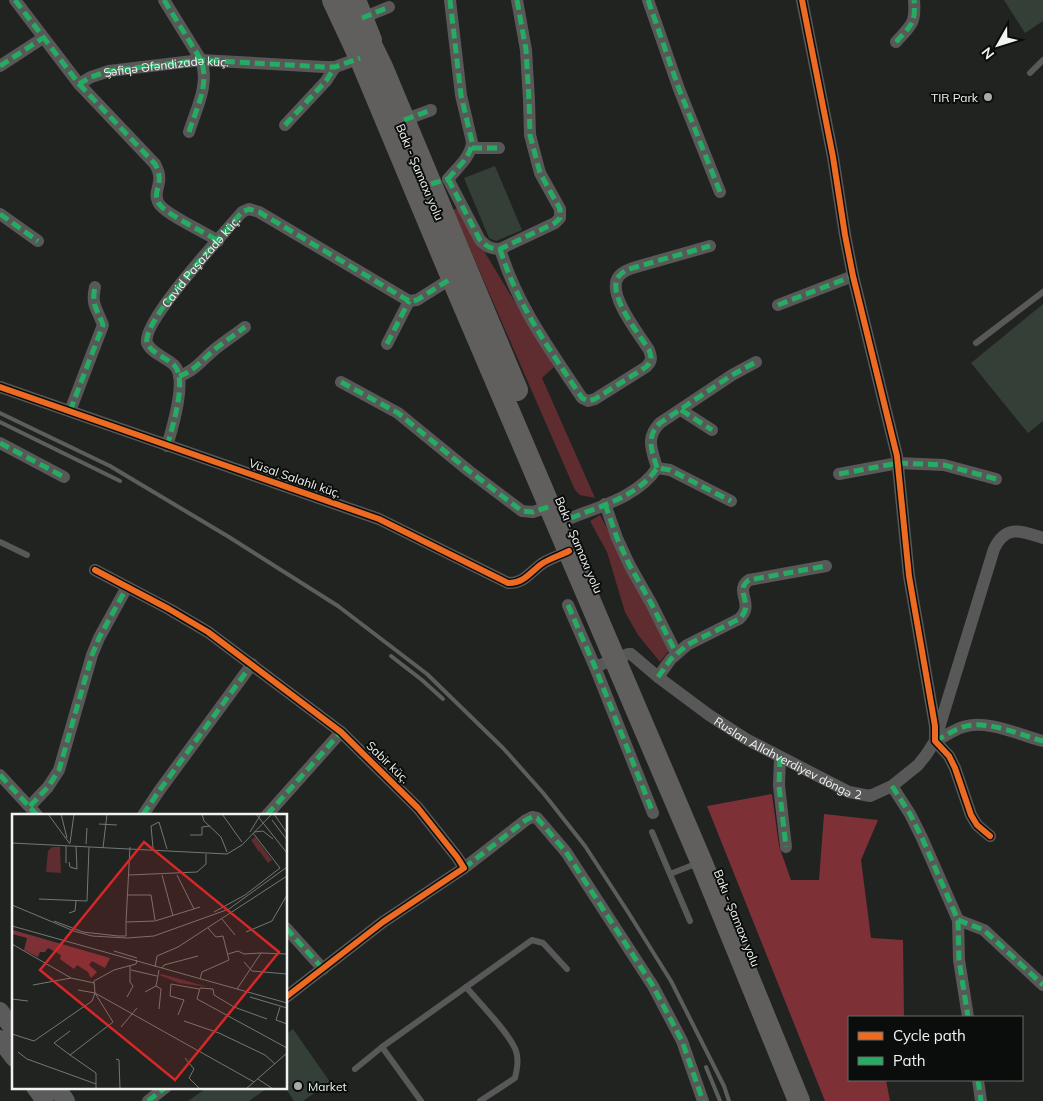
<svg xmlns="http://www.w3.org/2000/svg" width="1043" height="1101" font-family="Mulish,sans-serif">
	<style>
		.green { fill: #5f2d30 }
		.forest { fill: #7d3137 }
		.building { fill: #344037 }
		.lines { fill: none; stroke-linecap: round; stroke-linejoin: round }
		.lane { stroke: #595858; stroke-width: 6 }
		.street { stroke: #595858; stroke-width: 12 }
		.secondary { stroke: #5c5b5b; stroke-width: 18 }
		.highway { stroke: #615f5e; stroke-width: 22 }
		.rail { stroke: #5c5e5c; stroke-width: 4 }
		.quiet { stroke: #26ab63; stroke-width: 5; stroke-dasharray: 10 5; stroke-linecap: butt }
		.cycleway-casing { stroke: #0a0d0b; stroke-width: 9 }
		.cycleway { stroke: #ed6a23; stroke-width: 6 }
		.poi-dot { fill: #a8aca8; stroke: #0a0d0b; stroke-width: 2 }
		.labels { text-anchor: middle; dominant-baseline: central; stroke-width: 4; stroke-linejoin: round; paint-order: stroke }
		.street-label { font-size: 12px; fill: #f1f5f2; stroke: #0a0d0b }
		.poi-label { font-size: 12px; fill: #f1f5f2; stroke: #0a0d0b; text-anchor: end }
		.inset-road { fill: none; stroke: #747774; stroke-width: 1 }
		.view { fill: #d62828; fill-opacity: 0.15; stroke: #d62828; stroke-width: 2.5 }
		.inset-edge { fill: none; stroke: #f1f5f2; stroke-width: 2.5 }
	</style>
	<rect width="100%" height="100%" fill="#202320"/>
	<g class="green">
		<polygon points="458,208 554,367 542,378 595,498 580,495 575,490 453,210"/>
		<polygon points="600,515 670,649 660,662 638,635 625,612 607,552 590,521"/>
	</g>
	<polygon class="forest" points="772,794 779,846 791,880 819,880 824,814 878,820 861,860 871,938 903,940 904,1017 849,1017 849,1080 886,1080 890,1101 825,1101 707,806"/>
	<g class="building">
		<polygon points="1004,0 1043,0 1043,21 1025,33"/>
		<polygon points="495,166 522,230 496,241 489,238 464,178"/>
		<polygon points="1043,304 1043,421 1028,433 971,363"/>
		<polygon points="293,1029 330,1082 303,1101 294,1101 286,1089 286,1034"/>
		<polygon points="208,1087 269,1087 249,1101 188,1101"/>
	</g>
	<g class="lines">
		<g class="lane">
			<polyline points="1030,73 1043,60"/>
			<polyline points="976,343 1043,292"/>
			<polyline points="0,542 27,555"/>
			<polyline points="652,832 690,921"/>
			<polyline points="670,874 698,863"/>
			<path d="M466 987C478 1001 511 1035 516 1051 519 1060 517 1069 515 1078L480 1101"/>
			<polyline points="382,1047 421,1101"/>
			<polyline points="355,1069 382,1047 532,940 543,943 567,969"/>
		</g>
		<g class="street">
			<polyline points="15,0 79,84 91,77 109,71 201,60 324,67 335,67 360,58"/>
			<path d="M164 0 201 60C210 84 196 109 189 132"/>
			<polyline points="648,0 679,89 720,192"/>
			<polyline points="802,0 833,157 845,235 853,276 897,456 909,576 935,726 935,741 949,756 955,768 971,815 977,825 990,836"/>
			<polyline points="362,18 389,7"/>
			<path d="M896 42C911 25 916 24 914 0"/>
			<polyline points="0,66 43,38"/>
			<path d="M79 84 155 164C166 184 152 189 158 202 162 213 205 232 218 241"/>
			<polyline points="404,120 431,110"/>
			<polyline points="285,125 326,81 335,67"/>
			<polyline points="472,148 499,148"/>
			<path d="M448 179 480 240C487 247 491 249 500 249L555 223 560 218V209L540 173 530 135 529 100 526 50 517 0"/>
			<path d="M448 179C457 168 471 157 472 142L461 95 450 0"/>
			<polyline points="0,214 38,241"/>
			<path d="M500 249C518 307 549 348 582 398L588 401 595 399 646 367C652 361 652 358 649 350 640 335 605 293 619 276 623 271 629 269 636 267L710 246"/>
			<polyline points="778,305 853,276"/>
			<polyline points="387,344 409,301"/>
			<path d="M179 376C195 372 206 355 219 346 228 339 236 334 245 327"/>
			<polyline points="341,382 398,413 469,471 522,511 533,512 551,506"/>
			<path d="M0 387 379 519 508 583C524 584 531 571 543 563 551 558 561 555 569 551"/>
			<polyline points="681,410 712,430"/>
			<path d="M70 411 103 325C97 308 91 306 95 287"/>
			<polyline points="0,443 64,477"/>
			<path id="s1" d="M167 446C172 429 188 378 174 365 167 358 151 353 147 343 141 322 226 231 242 212L249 209 259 212 409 301 417 300 452 278"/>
			<path d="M657 468C652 450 645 438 660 423L732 375 756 362"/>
			<polyline points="839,474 898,463 944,465 996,479"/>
			<polyline points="605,504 617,538 630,566 651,603 676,653"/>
			<path d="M571 518C601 506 639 496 657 468L670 470 731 501"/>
			<polyline points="95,570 169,609 208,632 341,732 418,808 457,857 464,868 383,922 286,997"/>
			<polyline points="568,605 595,667 653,813"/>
			<path id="s2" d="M595 667 628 654H631L658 677 709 715 746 739 849 792 870 796 892 786 918 765 926 755 935 741 994 549C1006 524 1021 531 1043 538"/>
			<path d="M658 677 671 659 687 645 739 619C756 604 733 591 749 580L826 566"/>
			<path d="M935 741C944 737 953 730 963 727 986 719 1020 735 1043 741"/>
			<polyline points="780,757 779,786 786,847"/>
			<polyline points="0,775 37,815"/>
			<polyline points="892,786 910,814 922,838 958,920 959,960 968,1017"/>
			<polyline points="30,806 48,787 59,770 92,655 99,638 127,587"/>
			<polyline points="143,815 159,791 252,664"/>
			<polyline points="267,815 341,732"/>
			<polyline points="464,868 526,820 532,817 537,818 566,852 653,986 682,1041 703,1101"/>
			<polyline points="958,920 984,930 1043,985"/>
			<polyline points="286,928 323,969"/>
			<polyline points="978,1080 981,1101"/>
			<polyline points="148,1101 166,1087"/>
		</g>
		<g class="secondary">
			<polyline points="0,1011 14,1030"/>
			<polyline points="0,1039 14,1058"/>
			<polyline points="35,1087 45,1101"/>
			<polyline points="56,1087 66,1101"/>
		</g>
		<g class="highway">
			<polyline points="333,0 360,58 452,278 701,861 799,1101"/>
			<polyline points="355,0 371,40"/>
			<polyline points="363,28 382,67 517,390"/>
		</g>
		<g class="rail">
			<polyline points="0,413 110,466 229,537 338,606 427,674 503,748 544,794 585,846 628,912 671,981 724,1086 729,1101"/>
			<polyline points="0,422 120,481"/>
			<polyline points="391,656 422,680 443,699"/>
			<polyline points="706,1067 720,1101"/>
		</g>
		<g class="quiet">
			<path id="s3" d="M15 0 79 84 91 77 109 71 201 60 324 67H335L360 58"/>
			<path d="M164 0 201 60C210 84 196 109 189 132"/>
			<polyline points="648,0 679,89 720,192"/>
			<polyline points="362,18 389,7"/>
			<path d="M896 42C911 25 916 24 914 0"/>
			<polyline points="0,66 43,38"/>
			<path d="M79 84 155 164C166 184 152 189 158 202 162 213 205 232 218 241"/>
			<polyline points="404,120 431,110"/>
			<polyline points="285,125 326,81 335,67"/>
			<polyline points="472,148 499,148"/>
			<path d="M448 179 480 240C487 247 491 249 500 249L555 223 560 218V209L540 173 530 135 529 100 526 50 517 0"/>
			<path d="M448 179C457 168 471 157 472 142L461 95 450 0"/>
			<polyline points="431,184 448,179"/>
			<polyline points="0,214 38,241"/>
			<path d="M500 249C518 307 549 348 582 398L588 401 595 399 646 367C652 361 652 358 649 350 640 335 605 293 619 276 623 271 629 269 636 267L710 246"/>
			<polyline points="778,305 853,276"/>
			<polyline points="387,344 409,301"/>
			<path d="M179 376C195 372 206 355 219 346 228 339 236 334 245 327"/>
			<polyline points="341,382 398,413 469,471 522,511 533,512 551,506"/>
			<polyline points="681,410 712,430"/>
			<path d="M70 411 103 325C97 308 91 306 95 287"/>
			<polyline points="0,443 64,477"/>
			<path d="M167 446C172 429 188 378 174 365 167 358 151 353 147 343 141 322 226 231 242 212L249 209 259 212 409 301 417 300 452 278"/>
			<path d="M657 468C652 450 645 438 660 423L732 375 756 362"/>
			<polyline points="839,474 898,463 944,465 996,479"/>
			<polyline points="605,504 617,538 630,566 651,603 676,653"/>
			<path d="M571 518C601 506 639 496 657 468L670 470 731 501"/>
			<polyline points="568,605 595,667 653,813"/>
			<path d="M658 677 671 659 687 645 739 619C756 604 733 591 749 580L826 566"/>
			<path d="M935 741C944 737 953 730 963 727 986 719 1020 735 1043 741"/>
			<polyline points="780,757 779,786 786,847"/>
			<polyline points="0,775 37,815"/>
			<polyline points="892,786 910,814 922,838 958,920 959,960 968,1017"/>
			<polyline points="30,806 48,787 59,770 92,655 99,638 127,587"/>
			<polyline points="143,815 159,791 252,664"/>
			<polyline points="267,815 341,732"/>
			<polyline points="464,868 526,820 532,817 537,818 566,852 653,986 682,1041 703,1101"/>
			<polyline points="958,920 984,930 1043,985"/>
			<polyline points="286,928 323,969"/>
			<polyline points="978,1080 981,1101"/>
			<polyline points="148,1101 166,1087"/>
		</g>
		<g class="cycleway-casing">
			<g id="cycleway">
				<polyline points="802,0 833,157 845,235 853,276 897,456 909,576 935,726 935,741 949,756 955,768 971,815 977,825 990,836"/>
				<path d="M0 387 379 519 508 583C524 584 531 571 543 563 551 558 561 555 569 551"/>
				<polyline points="95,570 169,609 208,632 341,732 418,808 457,857 464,868 383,922 286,997"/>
			</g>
		</g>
		<use href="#cycleway" class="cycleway"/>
	</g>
	<g class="poi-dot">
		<circle cx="988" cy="97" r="5"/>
		<circle cx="298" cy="1086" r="5"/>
	</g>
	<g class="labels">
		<g class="street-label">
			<text stroke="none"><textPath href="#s3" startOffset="196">Şəfiqə Əfəndizadə küç.</textPath></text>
			<text transform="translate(420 172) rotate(67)">Bakı - Şamaxı yolu</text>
			<text stroke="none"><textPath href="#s1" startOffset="218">Cavid Paşazadə küç.</textPath></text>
			<text transform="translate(295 478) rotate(19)">Vüsal Salahlı küç.</text>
			<text transform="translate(579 545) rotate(67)">Bakı - Şamaxı yolu</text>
			<text stroke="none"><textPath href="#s2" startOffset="228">Ruslan Allahverdiyev döngə 2</textPath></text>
			<text transform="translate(388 762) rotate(44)">Sabir küç.</text>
			<text transform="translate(737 918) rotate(68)">Bakı - Şamaxı yolu</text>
		</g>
		<g class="poi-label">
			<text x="978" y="97">TIR Park</text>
			<text x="308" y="1086" text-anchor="start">Market</text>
		</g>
	</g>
	<g transform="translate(12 814)">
		<rect width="275" height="275" fill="#202320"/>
		<path d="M243 23 260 46 256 49 248 38 250 36 247 38 239 26ZM40 33H48L49 59 34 58 36 37ZM150 160 196 173 167 169 147 161Z" fill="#5f2d30"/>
		<path d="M1 116 53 131 98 144 93 154 80 147 77 151 85 158 79 164 76 158 65 151 62 155 48 145 49 141 36 134 33 138H28L26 143 12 136 15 124 0 120Z" fill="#7d3137"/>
		<path class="inset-road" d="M36 0 58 30M49 0 55 24M190 0 192 7 209 23 215 38M210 0 230 28M244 0 275 39M262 0 275 19M260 6 275 26M87 10 105 11M238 18 249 0M242 18 251 17 261 25M178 21H190V13L198 12M0 29 215 40 230 31 260 0M58 29 62 0M74 30 75 14M118 33 114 108 143 107 188 93M91 34 95 0M141 34 139 12 147 8 155 35M57 48 58 53 65 55 64 32M54 49V32M117 61 185 58 194 50V40M150 61 161 102M165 61 182 95M116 81H139L143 106M27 85 75 87 77 33M0 91 62 117 80 122 115 124 142 122 217 95 275 53M202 98 233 81 268 54 241 19M57 99 63 97 64 87M210 105 223 121M42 107 71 118 106 122H114V108M0 112 275 189M234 118 260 107 275 81M0 130 59 164 82 169M102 137 125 144M216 140 226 137 232 140 249 139M232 148 240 157 275 160M143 153 145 142 166 133 275 62M150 154 152 151 186 142M119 156 145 162M188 165 190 158 217 146 211 122 204 123 196 114M21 171 59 164M144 172 149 175 147 195M201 175 188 174 185 185 275 234M201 175 202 181 222 193 255 205M225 175 249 139 275 140M66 176 83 179 242 268M133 178 144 172 147 156M115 183 121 172 118 168V151M238 183 275 194M0 185 16 187M268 193 264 206 275 210M166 201 172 186 158 182 159 170 187 175M172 207 207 219 253 241 263 250M109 213 125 194M58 217 42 229 58 241M0 220 22 227 80 187 83 179M6 238 15 245 84 270M173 244 182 255 177 264 188 275M104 245 107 246 108 275M246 265 261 275M84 275V259L58 241 101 208 83 179 82 167 102 156 124 150 125 146M234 275 275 239"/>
		<path class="view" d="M132 28 267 138 163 266 28 156Z"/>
		<rect width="275" height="275" class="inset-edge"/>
	</g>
	<rect x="848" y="1016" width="175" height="65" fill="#0a0d0b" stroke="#666a67"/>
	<rect x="858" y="1032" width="25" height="8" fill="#ed6a23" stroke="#666a67"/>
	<text x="893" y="1041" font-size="15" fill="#f1f5f2">Cycle path</text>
	<rect x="858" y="1057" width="25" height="8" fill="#26ab63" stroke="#666a67"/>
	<text x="893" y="1066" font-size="15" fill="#f1f5f2">Path</text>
	<g transform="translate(998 45) rotate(231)" stroke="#0a0d0b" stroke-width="4" paint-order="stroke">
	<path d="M0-4L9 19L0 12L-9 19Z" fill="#f1f5f2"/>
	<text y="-8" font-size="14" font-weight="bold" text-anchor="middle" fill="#f1f5f2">N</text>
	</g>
</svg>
